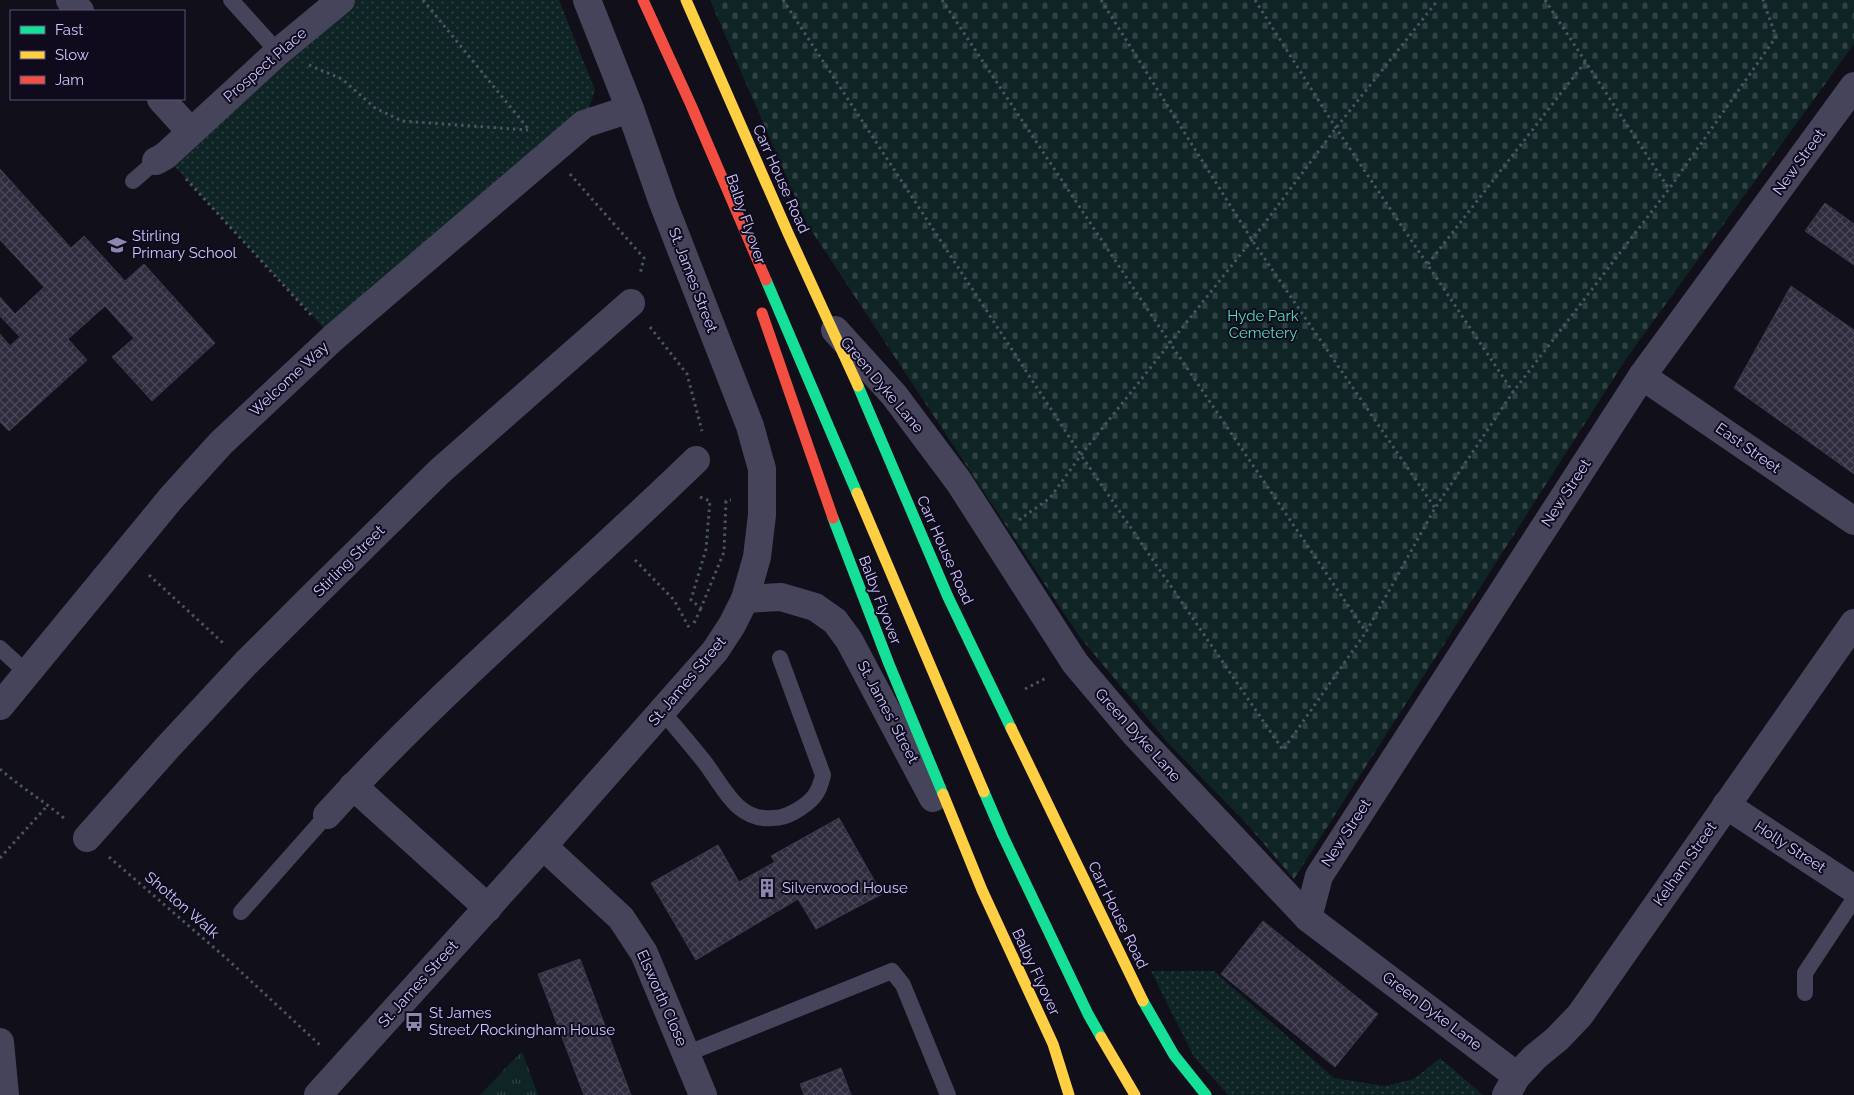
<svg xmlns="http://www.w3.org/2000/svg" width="1854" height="1095" font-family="Raleway,sans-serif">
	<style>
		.grass { fill: url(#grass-dots) }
		.cemetery { fill: url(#cemetery-stones) }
		.park { fill: url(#park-tufts) }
		.building { fill: url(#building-cross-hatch); stroke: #3c394e }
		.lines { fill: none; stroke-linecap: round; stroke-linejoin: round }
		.path { stroke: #475663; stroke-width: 3; stroke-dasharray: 2.5 4; stroke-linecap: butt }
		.lane { stroke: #45445a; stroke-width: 16 }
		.street { stroke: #45445a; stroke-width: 28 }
		.fast { stroke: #16e098; stroke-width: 11 }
		.slow { stroke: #ffcf43; stroke-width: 11 }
		.jam { stroke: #f24e42; stroke-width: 11 }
		.labels { text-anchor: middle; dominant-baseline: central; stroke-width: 4; stroke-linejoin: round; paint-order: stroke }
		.street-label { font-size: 15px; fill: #cec7ff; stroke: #0f0b1d }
		.poi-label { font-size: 15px; fill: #cec7ff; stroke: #0f0b1d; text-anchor: start }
		.park-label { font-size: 15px; fill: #55debc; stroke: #0f0b1d }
	</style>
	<defs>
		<pattern id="grass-dots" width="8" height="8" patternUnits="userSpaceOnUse" patternTransform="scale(1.25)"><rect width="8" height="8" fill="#0f2424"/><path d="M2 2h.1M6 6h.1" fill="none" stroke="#314245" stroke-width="1.8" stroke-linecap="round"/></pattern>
		<pattern id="cemetery-stones" width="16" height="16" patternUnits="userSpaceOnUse" patternTransform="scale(1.25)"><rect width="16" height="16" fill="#0f2424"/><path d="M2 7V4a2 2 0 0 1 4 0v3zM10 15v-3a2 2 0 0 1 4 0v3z" fill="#314245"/></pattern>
		<pattern id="park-tufts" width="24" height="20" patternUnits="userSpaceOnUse" patternTransform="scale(1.25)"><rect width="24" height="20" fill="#0f2424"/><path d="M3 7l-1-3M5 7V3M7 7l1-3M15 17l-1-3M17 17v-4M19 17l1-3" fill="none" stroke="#314245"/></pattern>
		<pattern id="building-cross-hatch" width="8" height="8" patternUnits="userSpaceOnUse" patternTransform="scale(1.25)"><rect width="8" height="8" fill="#2f2c3d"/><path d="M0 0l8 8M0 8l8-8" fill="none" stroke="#4c495a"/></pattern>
	</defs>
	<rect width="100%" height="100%" fill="#110f19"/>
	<g class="grass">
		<polygon points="341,0 559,0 595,90 584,124 333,338 165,156"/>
		<polygon points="1151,971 1214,971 1334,1078 1384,1086 1414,1079 1440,1058 1483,1095 1228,1095 1194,1057"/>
	</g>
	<polygon class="cemetery" points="710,0 1854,0 1854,44 1626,359 1294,879 1246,823 1168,743 1079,636 807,224"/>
	<polygon class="park" points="522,1051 538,1095 480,1095"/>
	<g class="building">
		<polygon points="0,169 71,248 84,236 125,281 144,264 215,343 152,401 112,357 134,338 105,306 68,339 87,360 9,431 0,422 0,334 10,346 20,337 0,316 0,297 15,314 44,287 0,240"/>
		<polygon points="1825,203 1854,224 1854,265 1805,231"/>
		<polygon points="1791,286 1854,330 1854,474 1734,388"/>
		<polygon points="839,818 882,894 816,929 798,899 696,960 651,883 718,845 739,882 775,862 771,856"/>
		<polygon points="1263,921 1378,1014 1335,1067 1221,974"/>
		<polygon points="580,959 631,1095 584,1095 538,974"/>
		<polygon points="841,1068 851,1095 804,1095 800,1084"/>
	</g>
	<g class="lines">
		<g class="path">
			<polyline points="423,0 530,131"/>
			<polyline points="783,0 1081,455 1283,750 1366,632 1435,508 1513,392 1669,189 1776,37 1763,0"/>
			<polyline points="942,0 1170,343 1366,632"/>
			<polyline points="1101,0 1252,240 1435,508"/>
			<polyline points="1255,0 1336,128 1513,392"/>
			<polyline points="1545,0 1669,189"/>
			<polyline points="309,65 342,79 375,108 402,121 528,130"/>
			<polyline points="570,174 644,258 640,274"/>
			<polyline points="186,179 312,316"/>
			<polyline points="1428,264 1586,61"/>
			<polyline points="650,327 687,374 702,431"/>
			<polyline points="700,497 710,501 706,549 691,600 701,608 724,552 726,501 731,500"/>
			<polyline points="1019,520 1050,498 1081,455 1252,240 1336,128 1438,0"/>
			<polyline points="635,560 674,600 691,631"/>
			<polyline points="149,575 223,643"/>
			<polyline points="694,623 701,608"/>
			<polyline points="1025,689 1048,677"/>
			<path d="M0 769C20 787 44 801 65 819"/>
			<polyline points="109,857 226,958 321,1046"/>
			<polyline points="0,858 48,805"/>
		</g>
		<g class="lane">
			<polyline points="231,0 278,52"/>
			<polyline points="133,181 156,161"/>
			<polyline points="0,648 27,673"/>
			<path d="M662 711C677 729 692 746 706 764 724 788 738 822 773 818 780 818 787 816 794 812 812 802 819 794 823 775L780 658"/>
			<polyline points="241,912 327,815"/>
			<polyline points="1805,993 1805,973 1854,899"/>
			<polyline points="686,1054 892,971 903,985 948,1095"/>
		</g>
		<g class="street">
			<polyline points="70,0 80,11"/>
			<polyline points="161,99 190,131"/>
			<polyline points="156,161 165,156 278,52 341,0"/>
			<polyline points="835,330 894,395 959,482 1075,663 1135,734 1308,918 1517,1076"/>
			<polyline points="1642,376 1854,521"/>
			<polyline points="745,599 781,597 815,607 835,621 849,640 933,798"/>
			<polyline points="0,706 172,497 221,443 333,338 584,124 630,109"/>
			<polyline points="353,786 488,908"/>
			<polyline points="1726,805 1854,889"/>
			<path d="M327 815C442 689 573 579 696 460"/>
			<polyline points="87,838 167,748 246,663 313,596 440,471 631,303"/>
			<polyline points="543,846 621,918 644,953 703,1095"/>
			<polyline points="1308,918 1319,876 1642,376 1854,86"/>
			<polyline points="0,1042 5,1095"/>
			<polyline points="318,1095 543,846 715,651 732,625 745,599 757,557 762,515 762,469 750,426 663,203 630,109 587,0"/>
			<polyline points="1506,1095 1517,1076 1535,1057 1557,1039 1580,1015 1854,623"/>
		</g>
		<g class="fast">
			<polyline points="766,280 857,493"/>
			<polyline points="858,386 948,597 1011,728"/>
			<polyline points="833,518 889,664 943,794"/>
			<polyline points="984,792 1003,836 1088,1014 1101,1037"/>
			<polyline points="1143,1001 1174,1055 1206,1095"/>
		</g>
		<g class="slow">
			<polyline points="686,0 788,233 858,386"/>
			<polyline points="857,493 984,792"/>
			<polyline points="1011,728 1143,1001"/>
			<polyline points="943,794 982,890 1053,1044 1069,1095"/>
			<polyline points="1101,1037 1135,1095"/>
		</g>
		<g class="jam">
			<polyline points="643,0 691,105 766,280"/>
			<polyline points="762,313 833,518"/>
		</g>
	</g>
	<defs>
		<g id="school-bare" transform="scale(1.5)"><path d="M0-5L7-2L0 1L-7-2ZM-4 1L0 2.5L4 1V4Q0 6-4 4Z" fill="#8c87ae" stroke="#0f0b1d" stroke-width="2.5" paint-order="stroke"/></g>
		<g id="building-bare" transform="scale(1.5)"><path d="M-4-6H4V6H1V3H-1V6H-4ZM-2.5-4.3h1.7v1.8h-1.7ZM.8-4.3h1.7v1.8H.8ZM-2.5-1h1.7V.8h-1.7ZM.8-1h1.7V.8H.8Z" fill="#8c87ae" stroke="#0f0b1d" stroke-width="2.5" paint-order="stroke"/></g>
		<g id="bus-bare" transform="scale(1.5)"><path d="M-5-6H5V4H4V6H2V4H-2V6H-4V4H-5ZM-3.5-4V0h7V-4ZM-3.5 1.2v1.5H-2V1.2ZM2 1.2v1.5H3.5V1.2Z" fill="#8c87ae" stroke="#0f0b1d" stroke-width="2.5" paint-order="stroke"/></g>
	</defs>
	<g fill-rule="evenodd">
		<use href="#school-bare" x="117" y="245"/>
		<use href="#building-bare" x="767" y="888"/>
		<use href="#bus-bare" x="414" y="1022"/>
	</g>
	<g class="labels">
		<g class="street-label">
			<text transform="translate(265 65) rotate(-41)">Prospect Place</text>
			<text transform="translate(1799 162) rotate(-54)">New Street</text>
			<text transform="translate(781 179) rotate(66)">Carr House Road</text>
			<text transform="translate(746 219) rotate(71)">Balby Flyover</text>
			<text transform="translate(693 280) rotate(69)">St. James Street</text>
			<text transform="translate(289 379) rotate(-43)">Welcome Way</text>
			<text transform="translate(882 385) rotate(50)">Green Dyke Lane</text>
			<text transform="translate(1748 448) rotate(35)">East Street</text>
			<text transform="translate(1566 493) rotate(-57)">New Street</text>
			<text transform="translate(945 550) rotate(66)">Carr House Road</text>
			<text transform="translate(349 561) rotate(-45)">Stirling Street</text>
			<text transform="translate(880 600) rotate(69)">Balby Flyover</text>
			<text transform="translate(687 681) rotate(-50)">St. James Street</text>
			<text transform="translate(888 712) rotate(62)">St. James' Street</text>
			<text transform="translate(1138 735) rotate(48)">Green Dyke Lane</text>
			<text transform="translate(1346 833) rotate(-57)">New Street</text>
			<text transform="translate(1790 847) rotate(33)">Holly Street</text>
			<text transform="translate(1685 864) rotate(-55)">Kelham Street</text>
			<text transform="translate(182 905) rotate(41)">Shotton Walk</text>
			<text transform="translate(1118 915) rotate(64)">Carr House Road</text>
			<text transform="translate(1036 972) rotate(65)">Balby Flyover</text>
			<text transform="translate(418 984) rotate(-48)">St. James Street</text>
			<text transform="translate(662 998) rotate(66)">Elsworth Close</text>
			<text transform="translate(1432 1011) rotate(37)">Green Dyke Lane</text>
		</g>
		<g class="poi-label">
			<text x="132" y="236">Stirling<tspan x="132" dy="17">Primary School</tspan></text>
			<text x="782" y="888">Silverwood House</text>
			<text x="429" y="1013">St James<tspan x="429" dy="17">Street/Rockingham House</tspan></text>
		</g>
		<g class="park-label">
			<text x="1263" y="316">Hyde Park<tspan x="1263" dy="17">Cemetery</tspan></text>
		</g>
	</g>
	<rect x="10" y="10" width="175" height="90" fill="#0f0b1d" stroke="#5b5677"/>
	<rect x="20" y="26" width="25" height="8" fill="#16e098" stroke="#5b5677"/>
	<text x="55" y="35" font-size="15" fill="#cec7ff">Fast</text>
	<rect x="20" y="51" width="25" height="8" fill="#ffcf43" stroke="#5b5677"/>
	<text x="55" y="60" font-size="15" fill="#cec7ff">Slow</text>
	<rect x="20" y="76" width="25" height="8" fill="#f24e42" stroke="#5b5677"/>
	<text x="55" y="85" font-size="15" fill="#cec7ff">Jam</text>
</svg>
